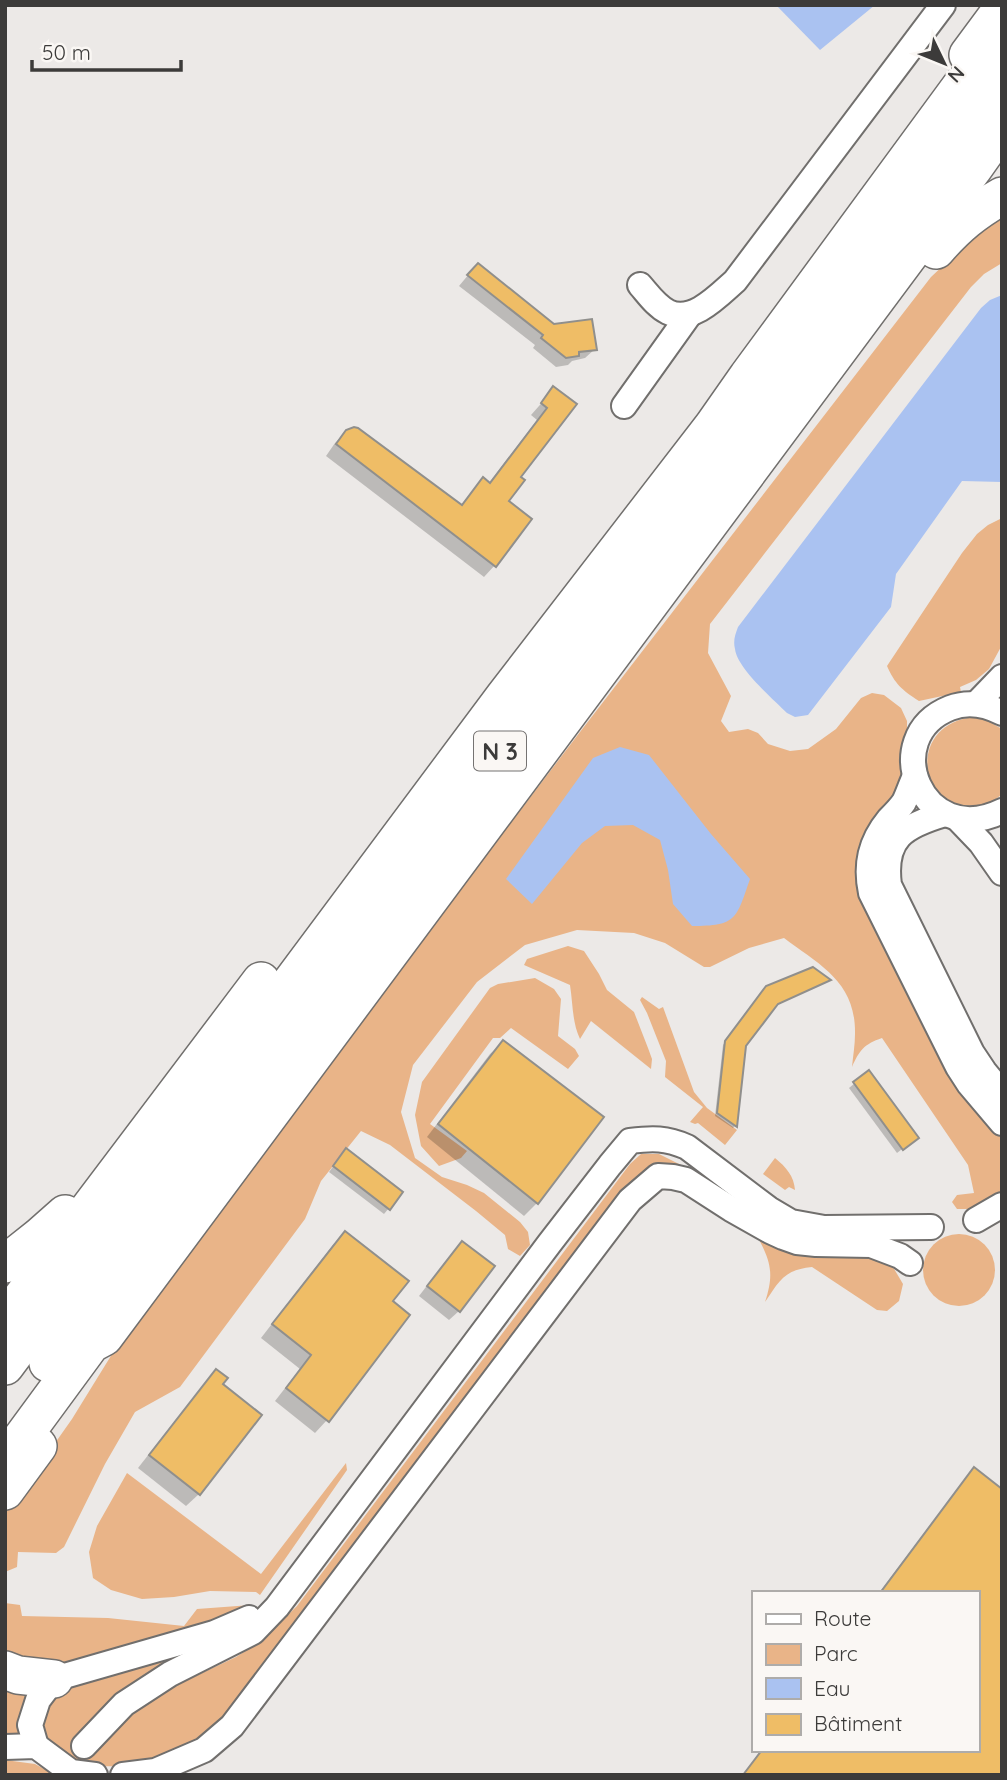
<svg xmlns="http://www.w3.org/2000/svg" width="1007" height="1780" font-family="Quicksand,sans-serif">
	<style>
		.green { fill: #e9b488 }
		.water { fill: #aac2f1 }
		.shadow { fill: #0003 }
		.building { fill: #efbd66; stroke: #908f8c; stroke-width: 2 }
		.lines { fill: none; stroke-linecap: round; stroke-linejoin: round }
		.minor-casing { stroke: #716f6d; stroke-width: 28 }
		.highway-casing { stroke: #716f6d; stroke-width: 40 }
		.minor { stroke: #fff; stroke-width: 24 }
		.highway { stroke: #fff; stroke-width: 37 }
		.labels { text-anchor: middle; dominant-baseline: central; stroke-width: 5; stroke-linejoin: round; paint-order: stroke }
		.shield { fill: #faf7f4; stroke: #757372; stroke-width: 2 }
		.shield-label { font-size: 23px; font-weight: bold; fill: #3c3b3a }
	</style>
	<rect width="100%" height="100%" fill="#ece9e7"/>
	<g class="green">
		<path d="M1002 218V263L984 274 971 287 710 624 708 653 731 696 721 721 729 732 748 729 758 733 768 744 790 751 808 749 836 729 861 698 872 693 884 695 901 708 907 721V733L902 756 903 778 897 796 873 821 860 848 857 871 956 1082 1002 1139V1193L973 1209H957L952 1202 957 1195 974 1193 968 1165 882 1038C864 1044 859 1051 852 1067 853 1056 855 1045 855 1034 856 982 820 965 784 938L749 948 710 967H704L665 943 634 933 577 930 525 945 477 982 413 1065 401 1112 415 1158 442 1177 467 1185 484 1193 520 1222 528 1232 530 1245 520 1256 508 1249 505 1235 476 1211 390 1145 361 1131 321 1181 305 1219 180 1387 135 1412 105 1464 64 1547 56 1553 18 1552 17 1567 5 1572V1514L72 1419 138 1312 580 732 931 277 980 231Z"/>
		<path d="M1002 518V645L989 669 976 680 960 687 961 692 919 701C902 690 895 684 887 666L962 553 977 534 988 525Z"/>
		<path d="M974 717 986 720 1002 729V794C994 802 983 806 972 806 915 806 909 723 974 717Z"/>
		<path d="M568 946 584 951 599 974 607 990 634 1012 648 1048 652 1059 651 1069 591 1021 580 1039C572 1022 573 1004 570 985L524 965 527 959Z"/>
		<polygon points="535,978 554,989 561,999 558,1036 575,1049 579,1056 568,1069 511,1028 500,1038 493,1038 430,1124 467,1151 461,1158 439,1166 421,1146 415,1115 422,1082 490,988 498,984"/>
		<polygon points="642,997 659,1009 663,1007 694,1092 707,1108 737,1130 725,1145 698,1123 695,1124 690,1122 703,1107 665,1077 666,1061 647,1013 640,1000"/>
		<path d="M641 1154H659L681 1165C649 1166 645 1171 621 1191L228 1715C221 1722 214 1732 205 1737 177 1753 133 1769 101 1766 84 1764 66 1755 50 1749L38 1721 48 1697 67 1688 215 1641 73 1748 89 1758 119 1725 137 1710 183 1682 236 1657 261 1641 297 1606 630 1164Z"/>
		<path d="M775 1158C786 1167 794 1176 795 1190L789 1187 785 1190 763 1174Z"/>
		<path d="M756 1234 871 1250 890 1262 903 1284 899 1301 887 1311 877 1310 812 1267C784 1270 780 1280 765 1302 775 1272 770 1260 756 1234Z"/>
		<circle cx="959" cy="1270" r="36"/>
		<polygon points="346,1463 347,1470 260,1595 256,1592 210,1591 174,1597 142,1599 111,1590 93,1578 89,1552 97,1526 127,1473 261,1574"/>
		<polygon points="5,1603 20,1605 22,1616 108,1618 184,1626 197,1609 251,1605 231,1619 52,1671 5,1661"/>
		<polygon points="5,1678 38,1686 25,1742 5,1743"/>
		<polygon points="5,1760 35,1764 55,1775 5,1775"/>
	</g>
	<g class="water">
		<polygon points="776,5 875,5 820,50"/>
		<path d="M1002 295V482L962 481 896 574 891 607 808 715 795 717 787 713C773 699 737 668 735 649 733 641 735 635 738 627L981 308 990 300Z"/>
		<path d="M620 747 649 755 711 834 750 879C736 919 737 926 692 926L673 904 668 870 660 840 633 825 605 826 582 843 532 904 506 879 593 758Z"/>
	</g>
	<g class="shadow">
		<polygon points="469,274 554,325 595,349 585,358 572,361 568,365 556,367 533,348 535,345 459,286"/>
		<polygon points="554,389 575,405 519,478 506,502 495,565 484,577 326,456 335,443 347,431 460,506 483,479 488,484 537,420 531,415"/>
		<polygon points="828,981 774,1006 744,1046 735,1126 733,1128 715,1116 723,1045 764,990"/>
		<polygon points="503,1042 537,1203 524,1216 427,1137 490,1054"/>
		<polygon points="855,1083 911,1142 897,1153 849,1088"/>
		<polygon points="341,1156 389,1208 384,1214 329,1172"/>
		<polygon points="345,1233 390,1301 327,1420 315,1433 275,1401 300,1369 261,1338 333,1245"/>
		<polygon points="453,1252 459,1311 449,1320 419,1296"/>
		<polygon points="216,1371 221,1385 199,1494 186,1506 138,1468 204,1384"/>
		<polygon points="974,1469 1002,1775 743,1775 761,1750 977,1750 977,1593 879,1593 965,1479"/>
	</g>
	<g class="building">
		<polygon points="478,263 554,324 592,319 597,350 579,352 579,356 566,358 541,338 543,335 467,275"/>
		<polygon points="553,386 577,404 521,477 525,480 509,501 532,519 496,567 336,444 346,430 354,427 358,428 462,505 483,477 490,483 547,408 541,403"/>
		<polygon points="813,967 831,980 778,1004 746,1046 737,1127 717,1113 725,1041 766,986"/>
		<polygon points="503,1040 604,1117 538,1204 438,1124"/>
		<polygon points="869,1070 919,1138 903,1150 853,1082"/>
		<polygon points="346,1148 403,1192 390,1210 333,1166"/>
		<polygon points="345,1231 409,1281 393,1301 410,1315 329,1422 286,1388 311,1355 272,1324"/>
		<polygon points="462,1241 495,1266 460,1312 427,1286"/>
		<polygon points="216,1369 228,1378 223,1384 262,1415 200,1495 149,1455"/>
		<polygon points="974,1467 1002,1489 1002,1775 743,1775 762,1750 977,1750 977,1593 880,1593"/>
	</g>
	<g class="lines">
		<g class="minor-casing">
			<g id="minor">
				<path d="M640 285C648 294 656 306 668 312 692 324 718 296 735 281L943 5"/>
				<polyline points="624,406 689,315"/>
				<polyline points="976,704 1002,677"/>
				<path d="M1002 713C985 704 968 701 950 708 877 737 922 850 1002 811"/>
				<path d="M915 776C911 784 908 794 904 802 900 808 894 814 889 819 870 842 865 865 871 893L958 1067 969 1084 1002 1123"/>
				<path d="M945 814C904 826 883 838 889 885L972 1053 984 1071 1002 1093"/>
				<polyline points="958,819 981,843 1002,873"/>
				<polyline points="976,1220 1002,1205"/>
				<polyline points="36,1746 30,1725 38,1700 54,1679 214,1633 249,1618"/>
				<path d="M84 1746 124 1704 170 1674 253 1632 277 1607 549 1244 610 1165 630 1141C653 1138 666 1138 687 1147L769 1209 791 1222 824 1228 931 1227"/>
				<polyline points="5,1747 36,1746 71,1772 95,1775"/>
				<polyline points="123,1775 155,1771 204,1750 232,1726 630,1200 658,1176 673,1177 686,1180 731,1209 770,1231 783,1237 797,1242 816,1244 871,1245 900,1256 910,1263"/>
			</g>
		</g>
		<g class="highway-casing">
			<g id="highway">
				<polyline points="968,55 1002,9"/>
				<path d="M936 250C957 226 974 212 1002 196"/>
				<polyline points="5,1264 39,1237 65,1214"/>
				<polyline points="5,1320 261,981"/>
				<polyline points="48,1363 314,995 1002,89"/>
				<polyline points="5,1366 504,697 713,426 748,376 961,86 986,61 1002,40"/>
				<polyline points="5,1461 91,1344 104,1337 973,169 1002,128"/>
				<polyline points="5,1491 38,1446"/>
				<polyline points="5,1670 18,1675 54,1679"/>
			</g>
		</g>
		<use href="#minor" class="minor"/>
		<use href="#highway" class="highway"/>
	</g>
	<g class="labels">
		<rect class="shield" x="474" y="731.5" width="52" height="39" rx="5"/>
		<g class="shield-label">
			<text x="500" y="751">N 3</text>
		</g>
	</g>
	<rect width="1007" height="1780" fill="none" stroke="#3c3b3a" stroke-width="14"/>
	<rect x="752" y="1591" width="228" height="161" fill="#faf7f4" stroke="#aeacaa" stroke-width="2"/>
	<rect x="766" y="1614" width="35" height="10" fill="#ffffff" stroke="#aeacaa" stroke-width="2"/>
	<text x="814" y="1626" font-size="21" fill="#3c3b3a">Route</text>
	<rect x="766" y="1644" width="35" height="21" fill="#e9b488" stroke="#aeacaa" stroke-width="2"/>
	<text x="814" y="1661" font-size="21" fill="#3c3b3a">Parc</text>
	<rect x="766" y="1678" width="35" height="21" fill="#aac2f1" stroke="#aeacaa" stroke-width="2"/>
	<text x="814" y="1696" font-size="21" fill="#3c3b3a">Eau</text>
	<rect x="766" y="1714" width="35" height="21" fill="#efbd66" stroke="#aeacaa" stroke-width="2"/>
	<text x="814" y="1731" font-size="21" fill="#3c3b3a">Bâtiment</text>
	<g transform="translate(944 63) rotate(133)" stroke="#faf7f4" stroke-width="5" paint-order="stroke">
	<path d="M0-5L12 26L0 18L-12 26Z" fill="#3c3b3a"/>
	<text y="-10" font-size="19" font-weight="bold" text-anchor="middle" fill="#3c3b3a">N</text>
	</g>
	<path d="M32 60v10h149v-10" fill="none" stroke="#3c3b3a" stroke-width="3.5"/>
	<text x="42" y="60" font-size="21" fill="#3c3b3a" stroke="#faf7f4" stroke-width="5" paint-order="stroke">50 m</text>
</svg>
